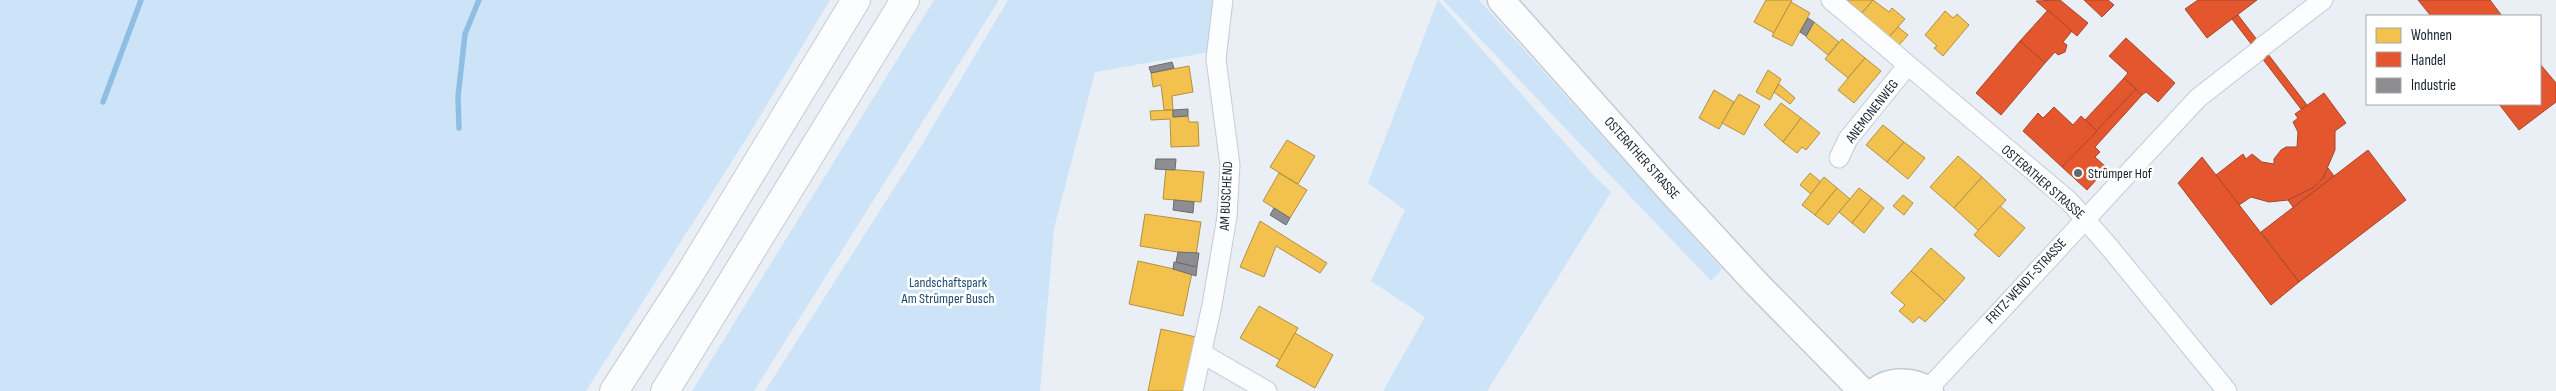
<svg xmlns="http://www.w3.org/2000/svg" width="2556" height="391" font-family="'Sofia Sans Condensed',sans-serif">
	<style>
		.green { fill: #cde3f7 }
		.homes { fill: #f2c14e; stroke: #b19144 }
		.shops { fill: #e4572e; stroke: #a7472d }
		.industry { fill: #8d8d92; stroke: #6a6d73 }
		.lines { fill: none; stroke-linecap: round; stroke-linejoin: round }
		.stream { stroke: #8fbee5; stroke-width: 5.5 }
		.street-casing { stroke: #c4cbd2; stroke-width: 21 }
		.secondary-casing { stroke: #c4cbd2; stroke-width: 29 }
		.highway-casing { stroke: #c4cbd2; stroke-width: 30 }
		.street { stroke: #fcfdfe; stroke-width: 19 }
		.secondary { stroke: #fcfdfe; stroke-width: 26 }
		.highway { stroke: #fcfdfe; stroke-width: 28 }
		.poi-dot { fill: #616a72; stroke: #fff; stroke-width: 2 }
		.labels { text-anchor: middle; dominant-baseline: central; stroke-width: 5; stroke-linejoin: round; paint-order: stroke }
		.street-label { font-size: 14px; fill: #18222b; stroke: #fff }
		.poi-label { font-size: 14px; fill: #18222b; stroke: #fff; text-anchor: start }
		.park-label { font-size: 14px; fill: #1a4a6e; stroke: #fff }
	</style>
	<rect width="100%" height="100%" fill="#e9eff5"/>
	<g class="green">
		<polygon points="0,0 830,0 748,136 586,391 0,391"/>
		<polygon points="934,0 999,0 754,391 692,391"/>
		<polygon points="1008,0 1218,0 1210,52 1095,72 1054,228 1040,391 765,391 923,143"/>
		<polygon points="1438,0 1595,177 1611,192 1487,391 1383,391 1425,317 1371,281 1405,210 1368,183"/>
		<polygon points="1443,0 1479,0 1722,269 1711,281"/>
	</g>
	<g class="homes">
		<polygon points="1766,0 1792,0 1774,33 1754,22"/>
		<polygon points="1847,0 1873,0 1862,13"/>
		<polygon points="1873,0 1889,12 1892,8 1905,19 1889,37 1862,13"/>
		<polygon points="1791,2 1810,13 1792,46 1772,36"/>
		<polygon points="1945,11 1953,18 1957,14 1969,25 1943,56 1934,48 1937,46 1925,35"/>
		<polygon points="1814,22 1839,42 1828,55 1806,37"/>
		<polygon points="1898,27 1908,35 1899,45 1889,37"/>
		<polygon points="1842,39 1865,58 1848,78 1825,59"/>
		<polygon points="1865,58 1881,71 1854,103 1838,90"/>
		<polygon points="1189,66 1193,92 1172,96 1173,110 1164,110 1161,85 1153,87 1151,73"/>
		<polygon points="1768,70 1781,79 1770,100 1756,92"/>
		<polygon points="1779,84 1795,98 1790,104 1774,92"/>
		<polygon points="1714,90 1734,102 1719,129 1699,118"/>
		<polygon points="1739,94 1760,106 1744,135 1722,123"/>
		<polygon points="1781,103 1801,118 1783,142 1764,125"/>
		<polygon points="1173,110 1173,117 1188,116 1189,122 1198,122 1199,146 1171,147 1170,119 1151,120 1150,111"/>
		<polygon points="1801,118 1820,133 1806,150 1802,147 1797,153 1783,142"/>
		<polygon points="1883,125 1904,142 1887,162 1866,145"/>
		<polygon points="1287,140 1315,156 1298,184 1270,167"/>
		<polygon points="1904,142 1925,158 1908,179 1887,162"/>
		<polygon points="1958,156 1982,177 1954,208 1930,187"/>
		<polygon points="1166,169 1204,172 1201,202 1163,199"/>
		<polygon points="1279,173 1307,190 1290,218 1263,201"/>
		<polygon points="1810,173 1821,182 1811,194 1800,185"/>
		<polygon points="1824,177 1837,188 1815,215 1802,205"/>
		<polygon points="1982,177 2006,200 1979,231 1954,208"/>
		<polygon points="1837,188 1850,199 1828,225 1815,215"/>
		<polygon points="1859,188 1872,198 1852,223 1839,212"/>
		<polygon points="1903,195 1913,203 1904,215 1893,206"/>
		<polygon points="1872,198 1884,208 1864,233 1852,223"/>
		<polygon points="2000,206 2025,228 1999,257 1974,235"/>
		<polygon points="1145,214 1201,222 1196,255 1140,246"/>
		<polygon points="1260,221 1327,263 1320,273 1276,246 1264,277 1240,267"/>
		<polygon points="1931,248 1965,278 1945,301 1911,271"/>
		<polygon points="1138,261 1192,273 1183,316 1129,304"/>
		<polygon points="1911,271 1945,301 1925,322 1919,317 1913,323 1899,311 1905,305 1891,293"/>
		<polygon points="1259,306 1298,328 1280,360 1240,338"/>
		<polygon points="1161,329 1196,337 1184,391 1148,391"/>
		<polygon points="1295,333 1333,355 1315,388 1276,366"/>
	</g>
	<g class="shops">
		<polygon points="2060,0 2088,23 2077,36 2036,1"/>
		<polygon points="2084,0 2108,0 2114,5 2102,17"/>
		<polygon points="2198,0 2257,0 2207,38 2185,9"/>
		<polygon points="2418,0 2490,0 2502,16 2431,16"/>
		<polygon points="2048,10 2072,31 2063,42 2067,45 2065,52 2058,55 2055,52 2045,63 2020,41"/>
		<polygon points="2238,15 2307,105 2301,109 2232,19"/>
		<polygon points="2126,38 2175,83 2158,102 2146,92 2142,95 2124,78 2128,73 2109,56"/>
		<polygon points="2020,41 2045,63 2001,115 1976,93"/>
		<polygon points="2540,64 2556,83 2556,102 2519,130 2499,104 2540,104"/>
		<polygon points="2124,78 2136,89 2097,131 2085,120"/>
		<polygon points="2136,89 2142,95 2095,147 2100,152 2095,157 2107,168 2087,190 2062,167"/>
		<polygon points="2324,93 2346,123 2335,131 2335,150 2323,178 2313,188 2288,200 2269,202 2251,197 2239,205 2216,175 2243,154 2246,159 2252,154 2262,162 2274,164 2274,159 2281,150 2286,147 2297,147 2298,132 2293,122 2298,118 2295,114"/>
		<polygon points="2054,107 2073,125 2081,116 2097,131 2062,167 2023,131 2038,113 2043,118"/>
		<polygon points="2368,150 2406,200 2299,282 2261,232"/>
		<polygon points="2202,157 2299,282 2271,305 2178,183"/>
		<polygon points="2328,168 2334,176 2293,207 2288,200 2313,188 2323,178"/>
	</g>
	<g class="industry">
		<polygon points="1808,18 1814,22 1806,36 1800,32"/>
		<polygon points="1172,62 1174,68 1151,73 1149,67"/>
		<polygon points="1188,109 1188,116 1173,117 1173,110"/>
		<polygon points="1156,159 1176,159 1175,170 1155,169"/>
		<polygon points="1174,200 1194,202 1193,213 1173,210"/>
		<polygon points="1274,208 1290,218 1286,225 1270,215"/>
		<polygon points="1178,252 1199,253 1197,267 1176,262"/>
		<polygon points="1174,262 1197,267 1196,276 1173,269"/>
	</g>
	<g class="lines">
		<g class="stream">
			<polyline points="103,102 141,0"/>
			<polyline points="459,128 458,97 465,34 479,0"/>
		</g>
		<g class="street-casing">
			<g id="street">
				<polyline points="1831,0 2069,201 2110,248 2227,391"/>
				<polyline points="2262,47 2323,0"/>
				<polyline points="1839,158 1848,139 1907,66"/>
				<polyline points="1203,354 1267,391"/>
				<polyline points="1928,389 2198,98 2257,52"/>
				<polyline points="1193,391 1212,305 1227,217 1230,165 1216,59 1223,0"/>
			</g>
		</g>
		<g class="secondary-casing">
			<g id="secondary">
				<polyline points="1501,0 1669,189 1756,283 1862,391"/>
				<path d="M1875 391C1892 379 1914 380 1930 391"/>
			</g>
		</g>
		<g class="highway-casing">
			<g id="highway">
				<polyline points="614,391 686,280 856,0"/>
				<polyline points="665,391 905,0"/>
			</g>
		</g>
		<use href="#street" class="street"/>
		<use href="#secondary" class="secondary"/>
		<use href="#highway" class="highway"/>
	</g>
	<circle class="poi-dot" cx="2078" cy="173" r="5"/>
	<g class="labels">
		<g class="street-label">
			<text transform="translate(1872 111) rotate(-52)">ANEMONENWEG</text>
			<text transform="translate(1642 158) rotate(48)">OSTERATHER STRASSE</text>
			<text transform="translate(2043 182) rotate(41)">OSTERATHER STRASSE</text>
			<text transform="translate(1226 196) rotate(-87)">AM BUSCHEND</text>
			<text transform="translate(2026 281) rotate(-47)">FRITZ-WENDT-STRASSE</text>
		</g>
		<g class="poi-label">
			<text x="2088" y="173">Strümper Hof</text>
		</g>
		<g class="park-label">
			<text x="948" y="282">Landschaftspark<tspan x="948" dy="16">Am Strümper Busch</tspan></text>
		</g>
	</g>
	<rect x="2366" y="15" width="175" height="90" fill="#ffffff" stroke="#a3a7aa"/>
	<rect x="2376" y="28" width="25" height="15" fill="#f2c14e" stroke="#a3a7aa"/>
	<text x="2411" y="40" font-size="15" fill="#18222b">Wohnen</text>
	<rect x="2376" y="52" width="25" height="15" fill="#e4572e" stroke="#a3a7aa"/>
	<text x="2411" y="65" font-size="15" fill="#18222b">Handel</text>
	<rect x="2376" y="78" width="25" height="15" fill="#8d8d92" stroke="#a3a7aa"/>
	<text x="2411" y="90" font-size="15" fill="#18222b">Industrie</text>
</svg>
